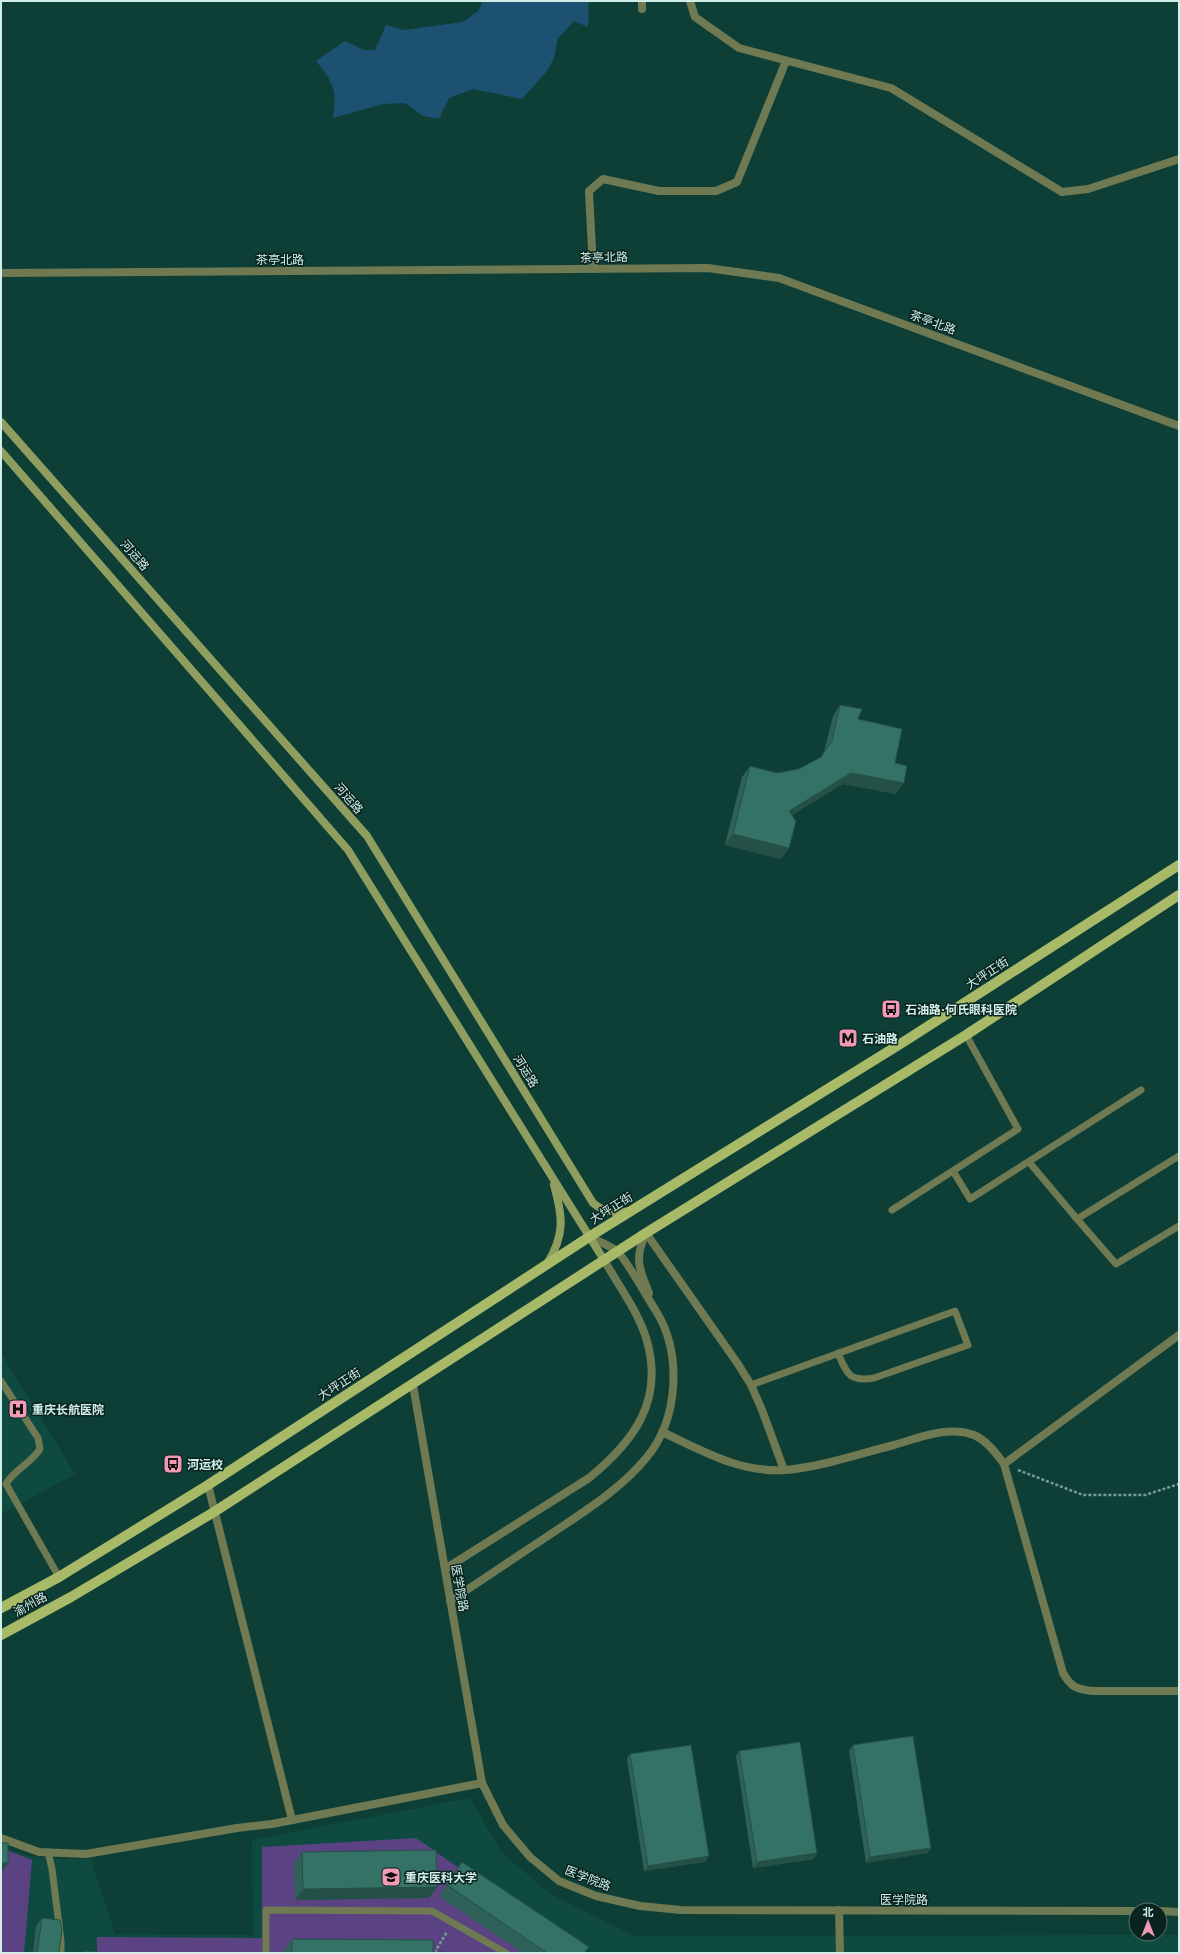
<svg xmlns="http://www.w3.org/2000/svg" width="1180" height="1954" font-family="Inter,'Noto Sans SC',sans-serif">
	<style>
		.built { fill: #0f4a40 }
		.green { fill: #5b4383 }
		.water { fill: #1c5171 }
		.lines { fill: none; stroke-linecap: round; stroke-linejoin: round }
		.path { stroke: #769d96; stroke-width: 2.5; stroke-dasharray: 3 2; stroke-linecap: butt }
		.service { stroke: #6f7952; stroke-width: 7 }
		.minor { stroke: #6f7952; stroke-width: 8 }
		.tertiary { stroke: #6f7952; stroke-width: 8 }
		.secondary { stroke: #8f9e5f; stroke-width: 8 }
		.primary { stroke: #a8ba68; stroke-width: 10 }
		.wall { fill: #2e6258 }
		.shaded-wall { fill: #255047 }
		.building { fill: #357266; stroke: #255047 }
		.labels { text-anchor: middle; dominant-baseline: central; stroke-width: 3; stroke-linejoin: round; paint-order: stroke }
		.street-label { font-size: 12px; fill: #d1efe8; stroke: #09231e }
		.poi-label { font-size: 12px; font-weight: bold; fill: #d1efe8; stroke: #09231e; text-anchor: start }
	</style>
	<rect width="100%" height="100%" fill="#0e3f37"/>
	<g class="built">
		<polygon points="1,1353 75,1474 1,1514"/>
		<polygon points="470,1798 502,1853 552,1895 634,1936 1179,1935 1179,1953 1,1953 1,1847 30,1856 59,1859 91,1859 115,1934 253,1935 252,1840"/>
	</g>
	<g class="green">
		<polygon points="416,1838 581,1953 97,1953 97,1937 262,1938 262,1847"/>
		<polygon points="1,1848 32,1860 24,1953 1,1953"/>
	</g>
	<path class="water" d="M483 1H589L588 27 574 21 558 38 554 58 547 71 522 99 473 89 449 98 439 119 423 116 405 103 383 104 333 118C337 89 334 84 316 61L345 41 364 50H375L386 25 404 30 463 22 478 11Z"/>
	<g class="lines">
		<g class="path">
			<polyline points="1018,1470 1083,1495 1145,1495 1179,1484"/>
			<polyline points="436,1953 436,1950 447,1932"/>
		</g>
		<g class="service">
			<polyline points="1029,1162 1077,1219 1179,1156"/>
			<polyline points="953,1171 970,1199 1141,1090"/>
			<polyline points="892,1210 1018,1129 966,1035"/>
			<polyline points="1077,1219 1116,1264 1179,1226"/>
			<path d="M1 1381 38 1438 40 1449C30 1464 14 1470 6 1484L59 1577"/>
			<path d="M751 1385 955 1311 968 1345 874 1378C849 1382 847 1374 838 1353"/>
			<polyline points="48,1852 52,1869 61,1941 61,1953"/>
			<polyline points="266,1953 266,1910 432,1911 506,1953"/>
		</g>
		<g class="minor">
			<polyline points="642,1 642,9"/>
			<polyline points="690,1 695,17 739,48 891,88 1062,192 1088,189 1179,159"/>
			<polyline points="593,269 589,191 603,179 659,191 716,191 737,182 786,61"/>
			<path d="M649 1293C639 1269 634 1258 646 1233L738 1364 751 1385 762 1410 784 1470"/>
			<path d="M662 1432C701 1450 739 1473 785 1470 821 1467 858 1454 894 1445 918 1438 949 1425 974 1435 987 1441 996 1453 1004 1464L1179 1335"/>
			<path d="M1004 1464 1063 1673C1071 1687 1076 1689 1092 1691H1179"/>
			<polyline points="208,1485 292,1820"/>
			<path d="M445 1569 589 1478C633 1442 664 1402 647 1341 639 1313 619 1286 604 1260"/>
			<path d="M450 1601C484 1579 517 1556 551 1534 585 1511 621 1489 647 1457 679 1418 682 1353 656 1311 645 1294 631 1267 618 1252 612 1246 597 1241 589 1237"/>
			<polyline points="1,1838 39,1852 86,1854 237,1828 272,1824 482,1783"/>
			<polyline points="839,1910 840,1953"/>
		</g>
		<g class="tertiary">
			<polyline points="1,273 708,268 779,278 1179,426"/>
			<polyline points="413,1385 482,1783 503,1825 530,1857 559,1881 596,1896 640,1906 681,1910 1136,1911"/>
			<polyline points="1160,1911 1179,1912"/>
		</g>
		<g class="secondary">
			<path d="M1 422 367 836 593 1203C604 1212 614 1214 629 1211"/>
			<polyline points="1,451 348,850 604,1260"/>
			<path d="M547 1264C565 1235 563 1217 554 1185"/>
		</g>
		<g class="primary">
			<polyline points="1,1608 59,1577 208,1485 589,1237 905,1041 1179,865"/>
			<polyline points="1,1635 71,1597 214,1512 646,1233 966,1035 1179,895"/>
		</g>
	</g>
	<g class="wall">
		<polygon points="840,705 858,719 895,763 896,794 843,784 792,815 789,848 781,859 725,845 742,777 750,766 777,773 799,769 820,758 824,752 833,716"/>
		<polygon points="853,1745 931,1848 927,1853 866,1863 849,1751"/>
		<polygon points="739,1751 814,1859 753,1868 736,1756"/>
		<polygon points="630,1754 709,1856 705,1862 644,1871 627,1759"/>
		<polygon points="302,1852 437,1887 429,1898 295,1900 294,1863"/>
		<polygon points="462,1862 584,1953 523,1953 439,1896"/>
		<polygon points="42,1918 59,1953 33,1953 36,1926"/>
		<polygon points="292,1939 433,1952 469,1953 284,1953 284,1950"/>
	</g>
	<g class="shaded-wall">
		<polygon points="851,773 904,783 896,794 843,784 781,822 789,811"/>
		<polygon points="733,834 789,848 781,859 725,845"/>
		<polygon points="931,1848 927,1853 866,1863 870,1857"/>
		<polygon points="817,1853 814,1859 753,1868 757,1862"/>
		<polygon points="709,1856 705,1862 644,1871 648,1866"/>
		<polygon points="1,1863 8,1863 3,1871 1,1871"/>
		<polygon points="437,1887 429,1898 295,1900 303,1889"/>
	</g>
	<g class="building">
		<polygon points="840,705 862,709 858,719 902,729 895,763 907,766 904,783 851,773 789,811 796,821 789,848 733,834 750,766 777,773 799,769 821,757 832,741"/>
		<polygon points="913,1736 931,1848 870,1857 853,1745"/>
		<polygon points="800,1742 817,1853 757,1862 739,1751"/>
		<polygon points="691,1745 709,1856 648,1866 630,1754"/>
		<polygon points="1,1843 8,1843 8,1863 1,1863 1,1910"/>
		<polygon points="436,1850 437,1887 303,1889 302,1852"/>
		<polygon points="462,1862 589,1947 584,1953 547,1953 447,1885"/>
		<polygon points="42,1918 60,1920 62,1931 59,1953 37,1953"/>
		<polygon points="1,1937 2,1953 1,1953"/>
		<polygon points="292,1939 433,1940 433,1952 469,1953 292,1953"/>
		<polygon points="83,1951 98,1952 97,1953 83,1953"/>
	</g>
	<defs>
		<g id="bus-square" transform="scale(1)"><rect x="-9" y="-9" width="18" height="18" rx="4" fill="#f09ab5" stroke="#09231e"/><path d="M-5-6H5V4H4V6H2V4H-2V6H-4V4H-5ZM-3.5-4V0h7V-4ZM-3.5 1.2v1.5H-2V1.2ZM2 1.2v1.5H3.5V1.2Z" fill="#111"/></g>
		<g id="metro-square" transform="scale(1)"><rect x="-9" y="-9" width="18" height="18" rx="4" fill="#f09ab5" stroke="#09231e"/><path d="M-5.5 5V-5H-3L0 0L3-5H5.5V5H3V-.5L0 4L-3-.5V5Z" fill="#111"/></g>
		<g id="hospital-square" transform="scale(1)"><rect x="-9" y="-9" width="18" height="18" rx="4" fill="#f09ab5" stroke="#09231e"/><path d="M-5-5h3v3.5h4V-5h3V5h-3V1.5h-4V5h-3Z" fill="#111"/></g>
		<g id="university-square" transform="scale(1)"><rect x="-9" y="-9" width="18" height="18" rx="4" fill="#f09ab5" stroke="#09231e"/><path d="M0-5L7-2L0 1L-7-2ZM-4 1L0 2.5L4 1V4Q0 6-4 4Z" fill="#111"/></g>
	</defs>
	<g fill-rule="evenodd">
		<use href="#bus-square" x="891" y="1009"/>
		<use href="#metro-square" x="848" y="1038"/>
		<use href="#hospital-square" x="18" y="1409"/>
		<use href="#bus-square" x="173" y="1464"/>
		<use href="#university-square" x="391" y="1877"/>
	</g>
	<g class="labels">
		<g class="street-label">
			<text transform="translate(604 257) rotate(-1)">茶亭北路</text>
			<text x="280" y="259">茶亭北路</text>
			<text transform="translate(933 322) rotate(20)">茶亭北路</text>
			<text transform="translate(135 555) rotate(49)">河运路</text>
			<text transform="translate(349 798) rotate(49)">河运路</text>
			<text transform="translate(987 973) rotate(-33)">大坪正街</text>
			<text transform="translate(526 1071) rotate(58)">河运路</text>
			<text transform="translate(611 1208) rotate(-32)">大坪正街</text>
			<text transform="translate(339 1384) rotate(-33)">大坪正街</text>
			<text transform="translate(460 1588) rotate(80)">医学院路</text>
			<text transform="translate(30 1604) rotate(-29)">渝州路</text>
			<text transform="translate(588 1878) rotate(21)">医学院路</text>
			<text x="904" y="1899">医学院路</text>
		</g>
		<g class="poi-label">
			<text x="905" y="1009">石油路‧何氏眼科医院</text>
			<text x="862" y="1038">石油路</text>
			<text x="32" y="1409">重庆长航医院</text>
			<text x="187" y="1464">河运校</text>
			<text x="405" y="1877">重庆医科大学</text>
		</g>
	</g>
	<rect width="1180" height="1954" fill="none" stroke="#d1efe8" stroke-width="4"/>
	<g transform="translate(1148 1922)"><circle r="19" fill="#09231e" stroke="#59756f"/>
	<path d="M0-3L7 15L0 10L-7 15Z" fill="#f09ab5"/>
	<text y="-6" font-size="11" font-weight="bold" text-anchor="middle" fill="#d1efe8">北</text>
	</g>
</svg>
